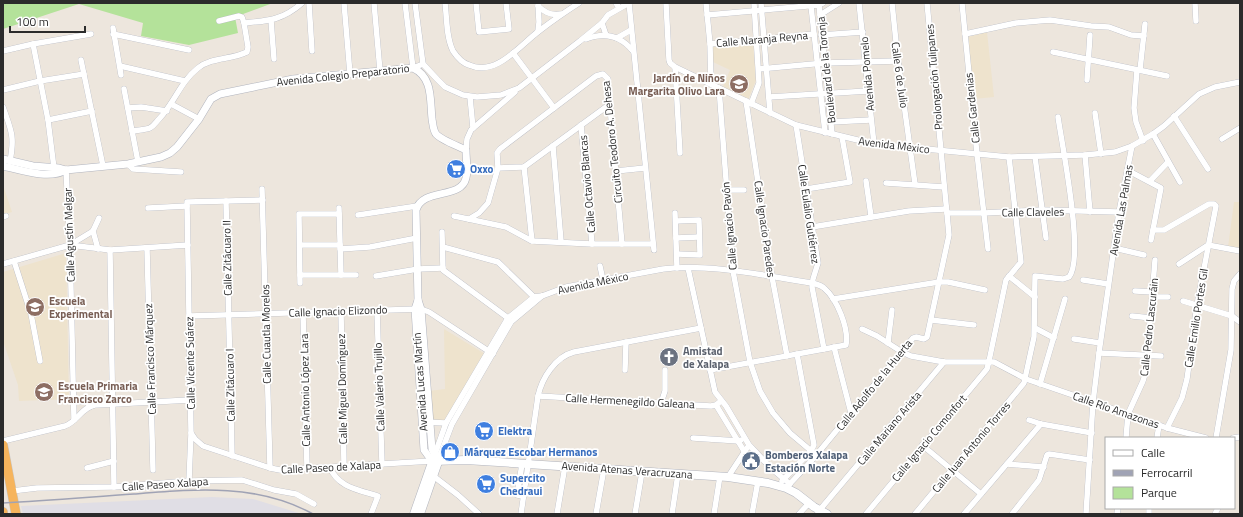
<svg xmlns="http://www.w3.org/2000/svg" width="1243" height="517" font-family="'Titillium Web',sans-serif">
	<style>
		.industrial { fill: #e0dee5 }
		.education { fill: #eee3cd }
		.green { fill: #b4e29a }
		.lines { fill: none; stroke-linecap: round; stroke-linejoin: round }
		.minor-casing { stroke: #b1b4be; stroke-width: 6 }
		.tertiary-casing { stroke: #b1b4be; stroke-width: 8 }
		.secondary-casing { stroke: #b1b4be; stroke-width: 9 }
		.trunk-casing { stroke: #c8c8c8; stroke-width: 10 }
		.minor { stroke: #fff; stroke-width: 5.5 }
		.tertiary { stroke: #fff; stroke-width: 7 }
		.secondary { stroke: #fff; stroke-width: 8 }
		.trunk { stroke: #f6b45c; stroke-width: 9 }
		.rail { stroke: #a0a3b5; stroke-width: 1.5 }
		.labels { text-anchor: middle; dominant-baseline: central; stroke-width: 3.5; stroke-linejoin: round; paint-order: stroke }
		.street-label { font-size: 11px; fill: #2b2b2b; stroke: #fff }
		.education-label { font-size: 11px; font-weight: bold; fill: #785e54; stroke: #fff; text-anchor: start }
		.shop-label { font-size: 11px; font-weight: bold; fill: #366cbe; stroke: #fff; text-anchor: start }
		.worship-label { font-size: 11px; font-weight: bold; fill: #5b616d; stroke: #fff; text-anchor: start }
		.service-label { font-size: 11px; font-weight: bold; fill: #4e5e75; stroke: #fff; text-anchor: start }
	</style>
	<rect width="100%" height="100%" fill="#ede6dd"/>
	<polygon class="industrial" points="212,497 253,499 302,514 23,514 21,506"/>
	<g class="education">
		<polygon points="987,32 994,97 974,99 968,37"/>
		<polygon points="753,43 756,80 748,100 722,89 730,70 713,62 713,46"/>
		<polygon points="3,185 12,212 3,215"/>
		<polygon points="1234,202 1240,202 1240,249 1228,247"/>
		<polygon points="66,253 69,399 19,401 18,385 3,341 3,272"/>
		<polygon points="444,329 485,354 445,420 431,420 429,391 445,389"/>
	</g>
	<polygon class="green" points="3,3 273,3 235,17 238,33 189,45 141,36 143,23 79,4 3,29"/>
	<g class="lines">
		<g class="minor-casing">
			<g id="minor">
				<polyline points="309,3 312,51"/>
				<polyline points="344,3 350,74"/>
				<polyline points="374,3 380,71"/>
				<polyline points="405,3 413,68 423,64"/>
				<polyline points="415,3 423,64 437,79 445,87 463,95 477,97 501,95 519,88 580,41 602,23 608,15 629,3"/>
				<path d="M445 3C447 18 446 37 453 51 457 57 462 63 469 65 496 77 519 46 539 31 552 21 565 12 579 3"/>
				<polyline points="476,3 479,32 509,29 506,3"/>
				<polyline points="538,3 539,22 538,31"/>
				<polyline points="616,3 619,8"/>
				<polyline points="629,3 654,250"/>
				<polyline points="666,3 669,60 670,63 675,67 796,125 874,144 1009,157 1085,155 1115,152 1132,146 1153,134 1164,126 1199,94 1215,87 1240,82"/>
				<polyline points="706,3 710,44 711,84"/>
				<polyline points="761,3 770,113"/>
				<polyline points="859,3 874,144"/>
				<polyline points="892,3 898,61 915,184"/>
				<polyline points="962,3 977,154 988,249"/>
				<polyline points="1195,3 1196,21"/>
				<polyline points="819,5 832,134"/>
				<path d="M538 6C545 13 552 16 561 14"/>
				<polyline points="811,6 825,133"/>
				<polyline points="707,15 819,5 823,3"/>
				<polyline points="820,15 839,3"/>
				<polyline points="271,20 274,59"/>
				<polyline points="219,21 239,16 242,17 244,23"/>
				<polyline points="602,23 606,35"/>
				<polyline points="113,28 121,75"/>
				<polyline points="113,34 189,50"/>
				<polyline points="965,34 1016,23 1050,20 1091,26 1109,27 1131,35 1144,36"/>
				<polyline points="821,35 863,32"/>
				<polyline points="617,38 631,30"/>
				<path d="M586 39C604 32 620 35 633 51"/>
				<polyline points="33,44 48,120 54,168"/>
				<polyline points="710,44 756,40 814,34"/>
				<polyline points="3,51 33,44 91,34"/>
				<polyline points="1053,52 1167,76"/>
				<polyline points="513,53 554,108"/>
				<polyline points="81,60 103,166"/>
				<polyline points="120,66 185,81"/>
				<polyline points="675,67 680,153"/>
				<polyline points="759,69 824,63 898,61"/>
				<polyline points="1137,70 1134,108 1136,122 1143,141"/>
				<polyline points="1140,70 1145,24"/>
				<polyline points="1087,80 1090,35"/>
				<polyline points="719,88 733,271 750,362 760,391 773,413 790,433 816,455"/>
				<polyline points="124,89 138,162"/>
				<polyline points="3,90 40,81 84,74"/>
				<polyline points="470,97 473,128"/>
				<polyline points="769,97 868,91"/>
				<polyline points="746,101 772,277 787,356"/>
				<polyline points="171,104 199,119"/>
				<polyline points="751,104 759,83 754,3"/>
				<path d="M3 107C11 130 15 136 10 161"/>
				<polyline points="128,108 141,107 167,111"/>
				<polyline points="1095,113 1101,154"/>
				<polyline points="1174,116 1208,169"/>
				<polyline points="48,120 92,111"/>
				<polyline points="831,122 871,120"/>
				<polyline points="581,125 592,244"/>
				<polyline points="796,125 818,263 813,279 812,287 824,349"/>
				<path d="M132 131C138 130 145 130 150 128 154 126 156 122 159 119 174 104 180 82 198 68 212 57 231 60 247 52L248 47 244 23C268 21 283 20 302 3"/>
				<polyline points="1153,134 1180,182"/>
				<polyline points="1222,139 1240,128"/>
				<polyline points="553,146 561,241"/>
				<polyline points="466,150 467,139 471,130 515,92"/>
				<polyline points="1085,155 1090,212"/>
				<polyline points="1035,157 1046,238"/>
				<polyline points="128,164 133,169 181,172"/>
				<polyline points="524,167 532,241"/>
				<polyline points="498,168 524,167 610,104"/>
				<polyline points="66,170 70,245 74,420"/>
				<polyline points="1127,170 1161,188 1151,240"/>
				<polyline points="616,171 645,168"/>
				<polyline points="866,181 871,216"/>
				<polyline points="1150,181 1168,162"/>
				<polyline points="886,183 944,187"/>
				<polyline points="262,189 270,468"/>
				<polyline points="806,189 850,182 842,137"/>
				<polyline points="726,190 744,190"/>
				<polyline points="226,201 232,456"/>
				<polyline points="148,208 187,206"/>
				<polyline points="339,208 341,275"/>
				<polyline points="675,213 677,268"/>
				<polyline points="947,213 984,213 1043,210 1119,212"/>
				<polyline points="358,215 417,206"/>
				<polyline points="454,216 506,227 532,241 592,244 653,244"/>
				<polyline points="3,217 6,216"/>
				<polyline points="469,219 479,213 488,203 498,168 497,153 500,149 596,76 603,74 608,79 608,84 622,244"/>
				<polyline points="676,221 699,220 700,255 677,254"/>
				<polyline points="812,227 909,211 946,209"/>
				<polyline points="1153,230 1164,230 1209,204 1214,204 1216,206 1197,305 1187,379 1182,398 1167,428"/>
				<polyline points="93,231 98,249"/>
				<polyline points="442,232 443,270 508,318"/>
				<polyline points="676,238 699,237"/>
				<polyline points="70,245 93,231 99,218"/>
				<polyline points="300,245 340,245"/>
				<polyline points="443,247 498,262 536,299"/>
				<polyline points="147,248 153,470"/>
				<polyline points="1114,248 1144,255"/>
				<polyline points="340,249 370,247 417,238"/>
				<polyline points="110,250 114,487"/>
				<polyline points="14,261 31,314 40,361"/>
				<polyline points="3,264 70,245 110,250 188,245"/>
				<polyline points="1179,264 1208,245 1240,251"/>
				<polyline points="600,266 603,280"/>
				<polyline points="688,268 715,392 726,406 749,445 772,469 790,484"/>
				<polyline points="300,275 356,275"/>
				<polyline points="376,276 418,269 443,268"/>
				<polyline points="1009,276 1035,297"/>
				<polyline points="1083,280 1108,284"/>
				<polyline points="300,283 299,214 339,214"/>
				<polyline points="1135,291 1153,292"/>
				<polyline points="1152,297 1168,297"/>
				<polyline points="833,299 939,282 948,282 985,290"/>
				<polyline points="1183,301 1232,316 1240,322"/>
				<polyline points="377,310 382,464"/>
				<polyline points="341,311 344,466"/>
				<polyline points="303,312 307,468"/>
				<polyline points="189,316 421,309 429,312 493,354"/>
				<polyline points="1132,316 1151,318"/>
				<polyline points="931,320 974,325"/>
				<polyline points="1035,328 1054,338"/>
				<polyline points="862,329 877,336 902,352 911,356 944,362 994,362 1026,379 1128,414 1167,428 1206,438"/>
				<polyline points="1074,339 1100,343"/>
				<polyline points="888,343 892,310"/>
				<polyline points="834,347 851,413"/>
				<polyline points="1099,353 1161,356"/>
				<polyline points="625,370 626,342"/>
				<polyline points="1040,384 1065,299"/>
				<polyline points="538,396 711,406 716,405 721,401"/>
				<polyline points="74,401 86,402 91,406"/>
				<polyline points="661,403 665,391 665,370"/>
				<polyline points="716,405 744,451"/>
				<polyline points="1029,420 1041,424 1092,433"/>
				<polyline points="423,422 446,423"/>
				<polyline points="191,433 195,439 203,446 270,468 280,470 432,461"/>
				<polyline points="693,438 739,441 741,440"/>
				<polyline points="1126,438 1128,414 1143,381 1146,371 1155,260"/>
				<polyline points="1157,438 1159,425"/>
				<polyline points="1216,438 1231,350 1232,289 1234,281 1240,274"/>
				<polyline points="1233,438 1240,437"/>
				<path d="M3 441 65 426C77 422 82 407 95 405L190 400"/>
				<polyline points="922,445 981,494"/>
				<path d="M435 454 446 423 508 318 534 297 542 296 566 287 663 269C709 263 766 276 812 283 816 284 821 285 824 288 837 299 849 328 846 345L710 370"/>
				<polyline points="438,461 452,424 511,322 542,296"/>
				<polyline points="522,464 517,495 523,496"/>
				<polyline points="1007,464 1044,467"/>
				<path d="M330 467C337 487 359 490 378 496L371 514"/>
				<polyline points="87,468 114,461"/>
				<polyline points="432,475 458,495 479,514"/>
				<polyline points="728,477 747,448"/>
				<polyline points="189,481 191,433 187,202 263,200"/>
				<polyline points="782,481 811,451 814,445 797,354"/>
				<polyline points="786,488 813,459 913,338 916,337 924,339 927,337 949,235 927,3"/>
				<polyline points="12,491 37,488 114,487 189,481 242,480 274,490 296,494 314,504"/>
				<polyline points="818,512 944,362"/>
				<path d="M521 514 538 396C542 378 555 357 574 352L701 328"/>
				<polyline points="557,514 565,466"/>
				<polyline points="596,514 604,469"/>
				<polyline points="635,514 642,472"/>
				<polyline points="672,514 678,474"/>
				<polyline points="714,514 720,476"/>
				<polyline points="752,514 758,481"/>
				<polyline points="799,514 809,503"/>
				<polyline points="866,514 987,369 989,361 1006,280 1021,262 1009,157"/>
				<path d="M915 514 1024 383 1034 337 1035 276 1063 279 1069 277C1085 258 1062 145 1058 117"/>
				<polyline points="964,514 1041,424"/>
				<polyline points="1012,514 1039,480 1047,455 1049,454 1090,460"/>
				<polyline points="1086,514 1093,402 1099,353 1119,212 1132,146"/>
				<polyline points="1117,514 1118,508"/>
				<polyline points="1149,514 1149,508"/>
				<polyline points="1215,514 1218,508"/>
			</g>
		</g>
		<g class="tertiary-casing">
			<g id="tertiary">
				<path d="M3 159 33 166 59 168 66 170 128 164 161 157 170 153 177 147 199 119 211 99 220 94 293 79 413 68C433 77 430 100 432 119 433 124 433 130 436 134 441 140 458 146 466 150 466 159 468 170 466 178 461 200 423 187 416 210L418 300 421 309 432 449 437 459"/>
				<path d="M3 166C21 170 49 180 66 170"/>
				<polyline points="418,300 415,309 424,450 432,461"/>
			</g>
		</g>
		<g class="secondary-casing">
			<g id="secondary">
				<polyline points="432,461 466,460 728,477 768,483 786,488 796,493 814,507 827,514"/>
				<polyline points="414,514 435,454"/>
				<polyline points="420,514 438,462"/>
			</g>
		</g>
		<g class="trunk-casing">
			<g id="trunk">
				<polyline points="3,445 16,514"/>
				<polyline points="3,512 3,514"/>
			</g>
		</g>
		<use href="#minor" class="minor"/>
		<use href="#tertiary" class="tertiary"/>
		<use href="#secondary" class="secondary"/>
		<use href="#trunk" class="trunk"/>
		<path class="rail" d="M3 503C47 501 90 497 134 494 195 489 257 483 313 514"/>
	</g>
	<defs>
		<g id="school-disc" transform="scale(1)"><circle r="9.5" fill="#8d6e63" stroke="#fff"/><path d="M0-5L7-2L0 1L-7-2ZM-4 1L0 2.5L4 1V4Q0 6-4 4Z" fill="#fff"/></g>
		<g id="supermarket-disc" transform="scale(1)"><circle r="9.5" fill="#3f7fe0" stroke="#fff"/><path d="M-6-5.5h2.5l.6 2H6L4.5 2H-2.5L-4.4-4H-6ZM-1.5 3.2a1.3 1.3 0 1 0 .1 0ZM3 3.2a1.3 1.3 0 1 0 .1 0Z" fill="#fff"/></g>
		<g id="church-disc" transform="scale(1)"><circle r="9.5" fill="#6b7280" stroke="#fff"/><path d="M-1.2-6h2.4v3.5h3.3v2.4h-3.3V6h-2.4V-.1h-3.3v-2.4h3.3Z" fill="#fff"/></g>
		<g id="shop-disc" transform="scale(1)"><circle r="9.5" fill="#3f7fe0" stroke="#fff"/><path d="M-5-2.5h2.3a2.7 3.5 0 0 1 5.4 0H5L5.5 6h-11ZM-1.5-2.5h3a1.5 2.3 0 0 0-3 0Z" fill="#fff"/></g>
		<g id="civic-disc" transform="scale(1)"><circle r="9.5" fill="#5c6f8a" stroke="#fff"/><path d="M-.6-6.5H3V-4.5H.6V-3L4-1V1h2V6H-6V1h2V-1L-.6-3ZM-1.2 2.5V6h2.4V2.5Z" fill="#fff"/></g>
	</defs>
	<g fill-rule="evenodd">
		<use href="#school-disc" x="739" y="84"/>
		<use href="#supermarket-disc" x="456" y="169"/>
		<use href="#school-disc" x="35" y="307"/>
		<use href="#church-disc" x="669" y="357"/>
		<use href="#school-disc" x="44" y="392"/>
		<use href="#supermarket-disc" x="484" y="431"/>
		<use href="#shop-disc" x="450" y="452"/>
		<use href="#civic-disc" x="751" y="461"/>
		<use href="#supermarket-disc" x="486" y="484"/>
	</g>
	<g class="labels">
		<g class="street-label">
			<text transform="translate(762 39) rotate(-5)">Calle Naranja Reyna</text>
			<text transform="translate(826 70) rotate(-96)">Boulevard de la Toronja</text>
			<text transform="translate(867 74) rotate(-95)">Avenida Pomelo</text>
			<text transform="translate(343 75) rotate(-6)">Avenida Colegio Preparatorio</text>
			<text transform="translate(900 75) rotate(82)">Calle 6 de Julio</text>
			<text transform="translate(934 77) rotate(-95)">Prolongación Tulipanes</text>
			<text transform="translate(972 108) rotate(-96)">Calle Gardenias</text>
			<text transform="translate(612 142) rotate(-96)">Circuito Teodoro A. Dehesa</text>
			<text transform="translate(894 145) rotate(7)">Avenida México</text>
			<text transform="translate(587 184) rotate(-95)">Calle Octavio Blancas</text>
			<text transform="translate(1121 210) rotate(-80)">Avenida Las Palmas</text>
			<text transform="translate(1033 212) rotate(-1)">Calle Claveles</text>
			<text transform="translate(809 214) rotate(82)">Calle Eulalio Gutiérrez</text>
			<text transform="translate(729 226) rotate(-95)">Calle Ignacio Pavón</text>
			<text transform="translate(765 229) rotate(82)">Calle Ignacio Paredes</text>
			<text transform="translate(69 235) rotate(-92)">Calle Agustín Melgar</text>
			<text transform="translate(227 258) rotate(-91)">Calle Zitácuaro II</text>
			<text transform="translate(593 283) rotate(-12)">Avenida México</text>
			<text transform="translate(338 311) rotate(-2)">Calle Ignacio Elizondo</text>
			<text transform="translate(1196 318) rotate(-81)">Calle Emilio Portes Gil</text>
			<text transform="translate(1149 327) rotate(-84)">Calle Pedro Lascuráin</text>
			<text transform="translate(266 334) rotate(-91)">Calle Cuautla Morelos</text>
			<text transform="translate(150 359) rotate(-92)">Calle Francisco Márquez</text>
			<text transform="translate(190 363) rotate(-91)">Calle Vicente Suárez</text>
			<text transform="translate(420 382) rotate(-94)">Avenida Lucas Martín</text>
			<text transform="translate(230 385) rotate(-91)">Calle Zitácuaro I</text>
			<text transform="translate(874 385) rotate(-51)">Calle Adolfo de la Huerta</text>
			<text transform="translate(379 387) rotate(-92)">Calle Valerio Trujillo</text>
			<text transform="translate(342 389) rotate(-91)">Calle Miguel Domínguez</text>
			<text transform="translate(305 390) rotate(-91)">Calle Antonio López Lara</text>
			<text transform="translate(630 401) rotate(3)">Calle Hermenegildo Galeana</text>
			<text transform="translate(1116 410) rotate(19)">Calle Río Amazonas</text>
			<text transform="translate(889 428) rotate(-50)">Calle Mariano Arista</text>
			<text transform="translate(929 438) rotate(-50)">Calle Ignacio Comonfort</text>
			<text transform="translate(971 447) rotate(-50)">Calle Juan Antonio Torres</text>
			<text transform="translate(331 467) rotate(-3)">Calle Paseo de Xalapa</text>
			<text transform="translate(627 470) rotate(4)">Avenida Atenas Veracruzana</text>
			<text transform="translate(165 484) rotate(-4)">Calle Paseo Xalapa</text>
		</g>
		<g class="education-label">
			<text x="725" y="78" text-anchor="end">Jardín de Niños<tspan x="725" dy="13">Margarita Olivo Lara</tspan></text>
			<text x="49" y="301">Escuela<tspan x="49" dy="13">Experimental</tspan></text>
			<text x="58" y="386">Escuela Primaria<tspan x="58" dy="13">Francisco Zarco</tspan></text>
		</g>
		<g class="shop-label">
			<text x="470" y="169">Oxxo</text>
			<text x="498" y="431">Elektra</text>
			<text x="464" y="452">Márquez Escobar Hermanos</text>
			<text x="500" y="478">Supercito<tspan x="500" dy="13">Chedraui</tspan></text>
		</g>
		<g class="worship-label">
			<text x="683" y="351">Amistad<tspan x="683" dy="13">de Xalapa</tspan></text>
		</g>
		<g class="service-label">
			<text x="765" y="455">Bomberos Xalapa<tspan x="765" dy="13">Estación Norte</tspan></text>
		</g>
	</g>
	<rect width="1243" height="517" fill="none" stroke="#2b2b2b" stroke-width="8"/>
	<rect x="1105" y="437" width="130" height="72" fill="#ffffff" stroke="#aaaaaa"/>
	<rect x="1113" y="450" width="20" height="6" fill="#ffffff" stroke="#aaaaaa"/>
	<text x="1141" y="457" font-size="12" fill="#2b2b2b">Calle</text>
	<rect x="1113" y="470" width="20" height="6" fill="#a0a3b5" stroke="#aaaaaa"/>
	<text x="1141" y="477" font-size="12" fill="#2b2b2b">Ferrocarril</text>
	<rect x="1113" y="487" width="20" height="12" fill="#b4e29a" stroke="#aaaaaa"/>
	<text x="1141" y="497" font-size="12" fill="#2b2b2b">Parque</text>
	<path d="M10 26v6h75v-6" fill="none" stroke="#2b2b2b" stroke-width="2"/>
	<text x="16" y="26" font-size="12" fill="#2b2b2b" stroke="#ffffff" stroke-width="3" paint-order="stroke">100 m</text>
</svg>
